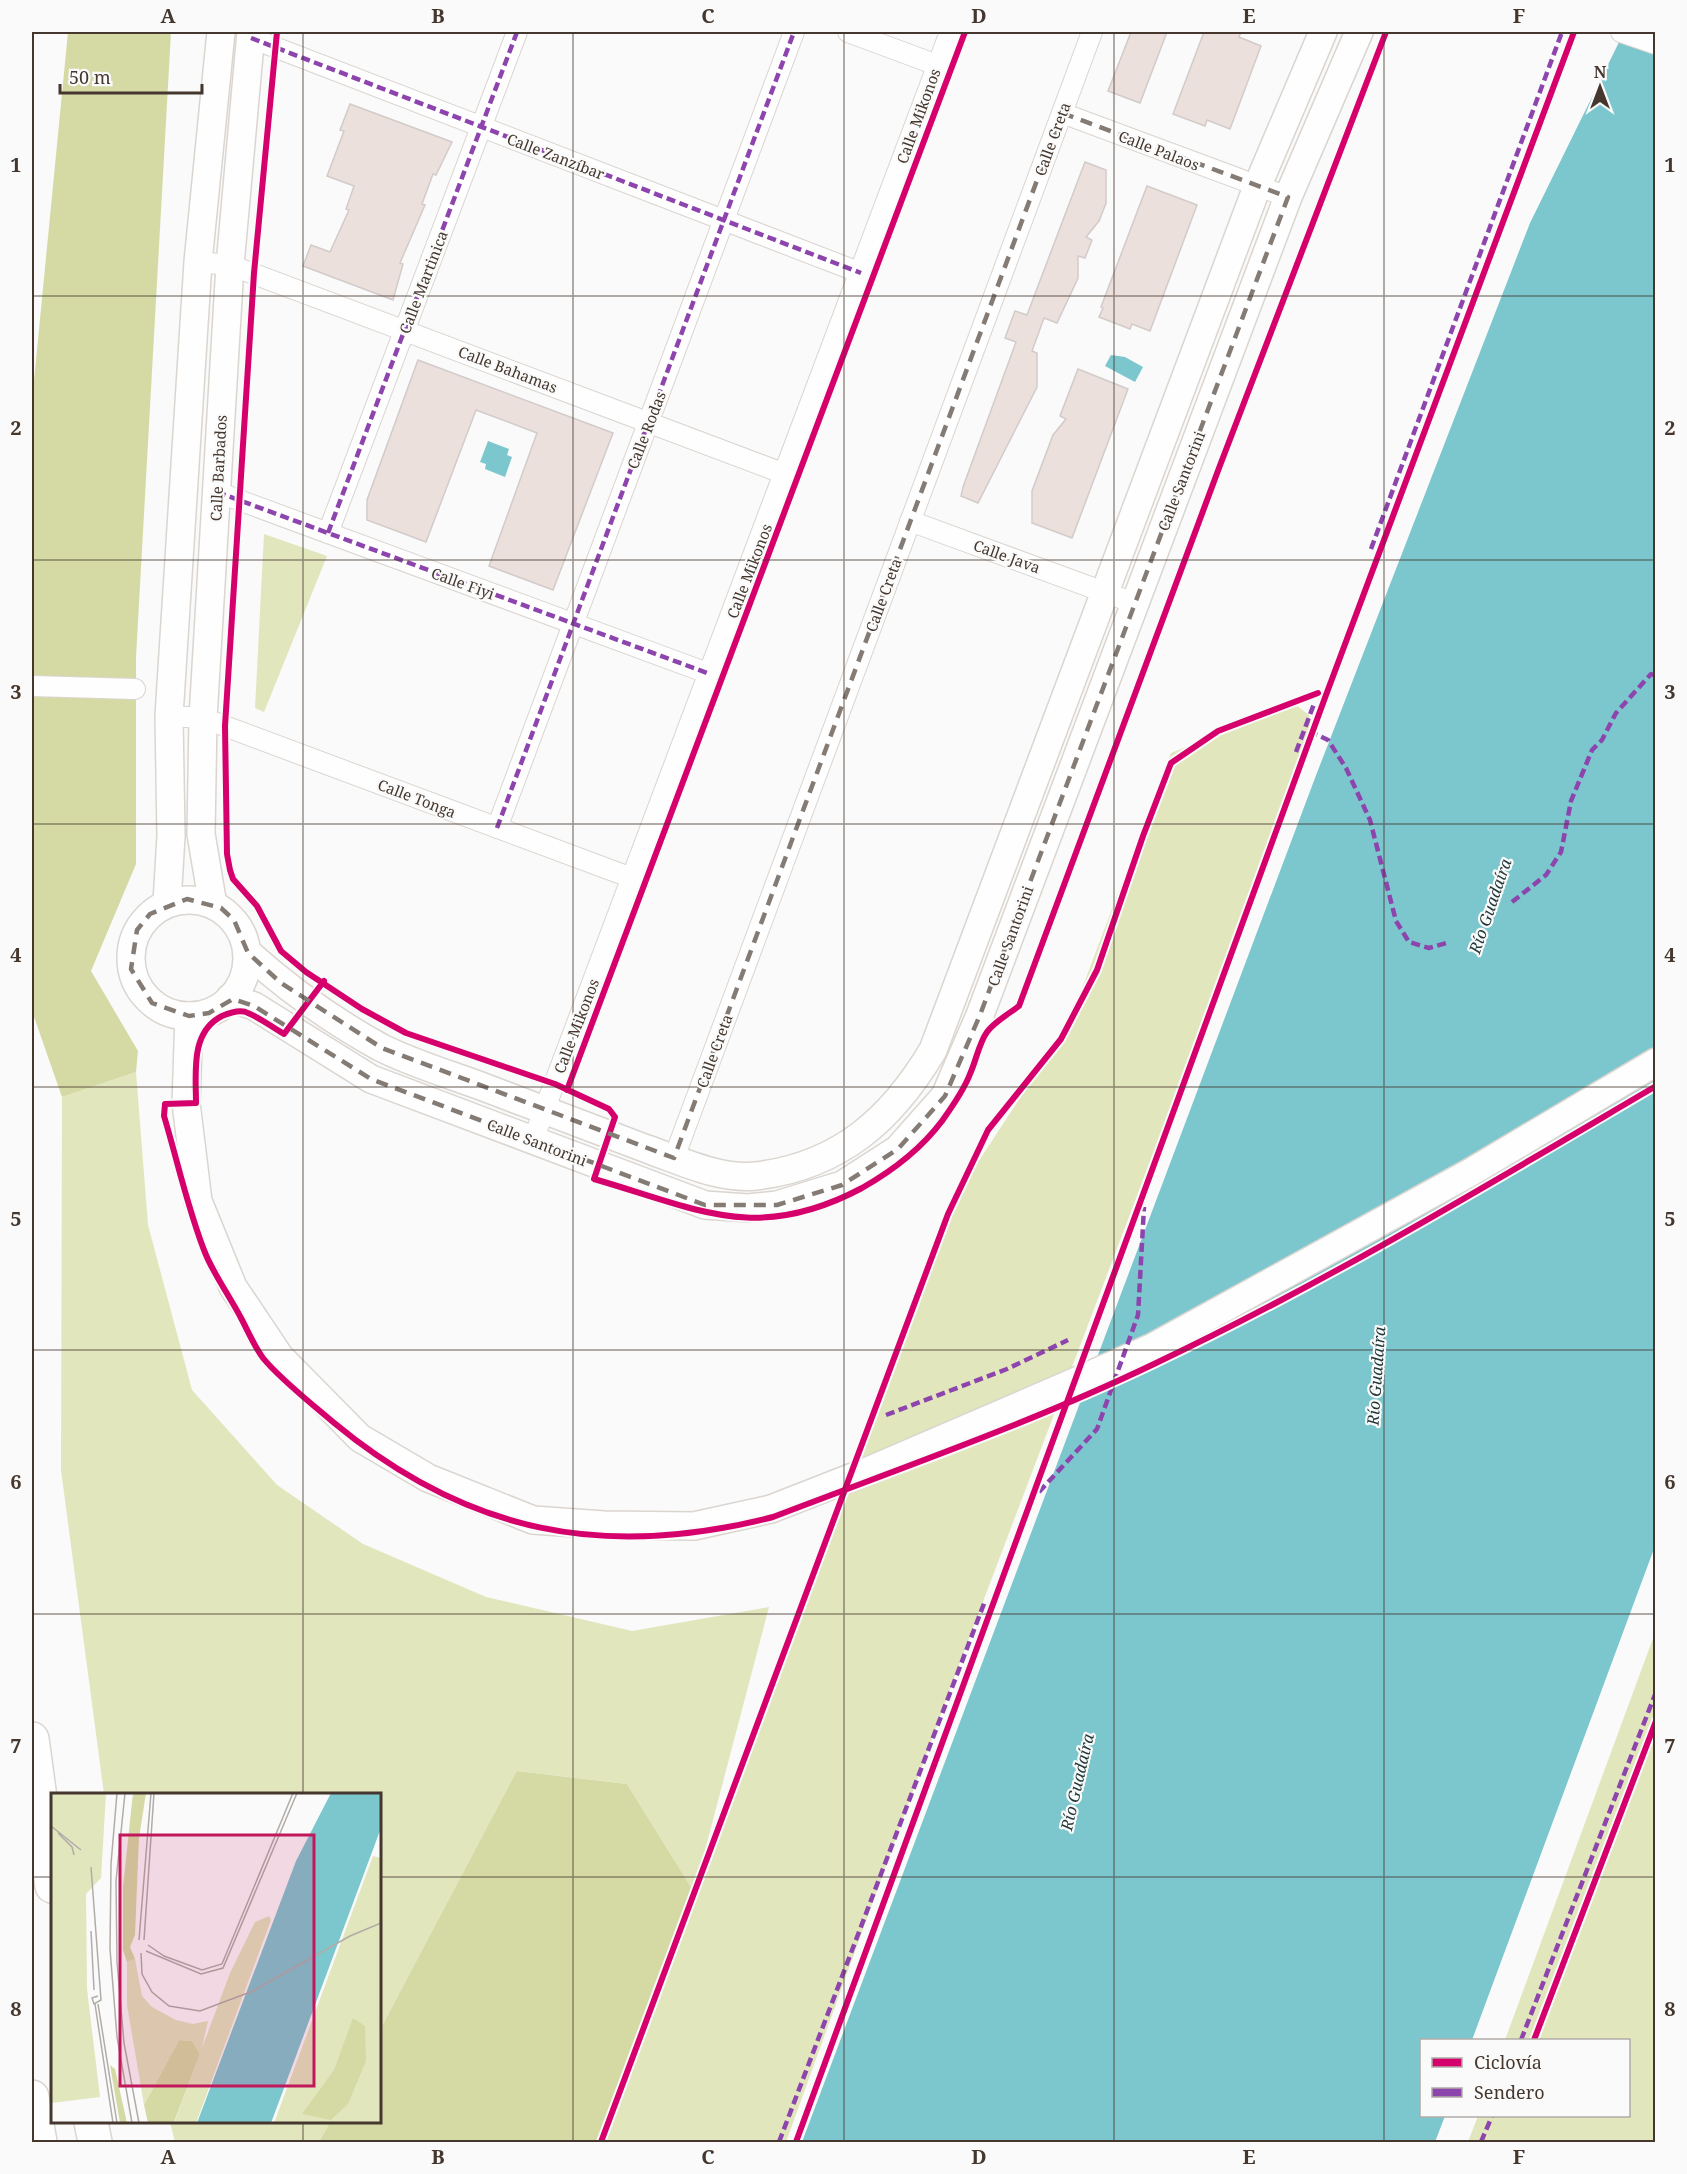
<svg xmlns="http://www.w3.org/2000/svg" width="1687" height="2174" font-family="'Noto Serif',serif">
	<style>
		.green { fill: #e1e6bd }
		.forest { fill: #d5daa4 }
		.water { fill: #7cc6ce }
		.building { fill: #ebe0dc; stroke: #d2cbca; stroke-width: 1.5 }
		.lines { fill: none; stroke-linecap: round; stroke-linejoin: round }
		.street-casing { stroke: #dbd5d0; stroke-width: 22 }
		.secondary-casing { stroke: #dbd5d0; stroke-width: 30 }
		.highway-casing { stroke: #dbd5d0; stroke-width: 36 }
		.street { stroke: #fefefe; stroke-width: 20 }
		.secondary { stroke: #fefefe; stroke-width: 27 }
		.highway { stroke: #fefefe; stroke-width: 33 }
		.quiet { stroke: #8e44ad; stroke-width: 4.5; stroke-dasharray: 9 4.5; stroke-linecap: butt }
		.cycleway-casing { stroke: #f9faf9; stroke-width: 10 }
		.cycleway { stroke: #d6006c; stroke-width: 6 }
		.marked { fill: none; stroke: #847b75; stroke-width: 4.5; stroke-dasharray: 12 8; stroke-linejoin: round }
		.grid { fill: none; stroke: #45372e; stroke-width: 1.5; stroke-opacity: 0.55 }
		.labels { text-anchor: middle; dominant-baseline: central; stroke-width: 4.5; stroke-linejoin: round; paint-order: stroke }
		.street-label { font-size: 15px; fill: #45372e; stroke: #f9faf9 }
		.water-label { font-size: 16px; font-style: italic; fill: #21383b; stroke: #f9faf9 }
		.inset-road { fill: none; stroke: #b1aca8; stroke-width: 1.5 }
		.view { fill: #c2185b; fill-opacity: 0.15; stroke: #c2185b; stroke-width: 3 }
		.inset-edge { fill: none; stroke: #45372e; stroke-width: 3 }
		.neatline { fill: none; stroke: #45372e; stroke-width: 2 }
		.grid-label { font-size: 20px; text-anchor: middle; font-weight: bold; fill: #45372e }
	</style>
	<rect width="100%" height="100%" fill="#f9faf9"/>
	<g class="green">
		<polygon points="264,534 327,556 264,712 255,708"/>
		<polygon points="1293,703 1309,715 1313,732 954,1678 786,2142 602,2142 958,1193 1069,1023 1171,753"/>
		<polygon points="136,1072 148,1225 192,1390 277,1485 363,1544 486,1597 632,1631 769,1607 694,1892 627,1784 518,1771 380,2030 380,1794 104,1794 61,1470 62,1097"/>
		<polygon points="1655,1633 1655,2142 1468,2142 1478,2116 1628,2116 1628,2040 1505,2040"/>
		<polygon points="170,2122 330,2122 319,2142 175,2142"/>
	</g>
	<g class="forest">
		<polygon points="68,32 171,32 136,657 136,864 91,971 138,1051 136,1072 62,1097 32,1011 32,401"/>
		<polygon points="517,1771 627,1784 694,1892 601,2142 319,2142 330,2122 380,2122 380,2030"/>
	</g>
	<g class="water">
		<polygon points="1624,32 1655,32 1655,1546 1472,2040 1422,2040 1422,2116 1445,2116 1435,2142 802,2142 1315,778 1530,223"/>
		<polygon points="1111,355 1125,357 1143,367 1135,382 1105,366"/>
		<polygon points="488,441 509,449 507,455 512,457 505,477 485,469 486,464 480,462"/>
	</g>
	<g class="building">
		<polygon points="1131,32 1167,32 1140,103 1108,91"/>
		<polygon points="1204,32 1241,32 1239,37 1261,46 1230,129 1207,120 1205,126 1173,114"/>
		<polygon points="350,104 452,142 436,175 433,174 422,204 425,205 400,263 403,264 393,300 303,266 311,245 330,252 349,210 346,209 354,186 327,176 344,131 340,130"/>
		<polygon points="1085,162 1106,170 1106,203 1099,221 1086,237 1092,240 1085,258 1078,256 1078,278 1057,323 1044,318 1032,351 1037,353 1037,387 978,503 961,496 963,487 1016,342 1005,338 1015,311 1027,315"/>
		<polygon points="1147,186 1197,205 1150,331 1132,324 1130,329 1099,317 1103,308 1101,307"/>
		<polygon points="418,360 613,433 553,590 489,566 537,433 476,410 426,542 367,520 367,500"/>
		<polygon points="1078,369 1128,389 1072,538 1032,523 1032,491 1053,435 1066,419 1060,416"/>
	</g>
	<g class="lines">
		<g class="street-casing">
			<g id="street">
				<polyline points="848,32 937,65"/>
				<polyline points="1621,32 1656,44"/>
				<polyline points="251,38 861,273"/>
				<polyline points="1062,113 1288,197"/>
				<polyline points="198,262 230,265 785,474"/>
				<polyline points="217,492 710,674"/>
				<polyline points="910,521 1134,603"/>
				<polyline points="328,533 517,32"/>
				<polyline points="32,686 135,689"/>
				<polyline points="169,716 203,718 632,878"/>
				<polyline points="497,828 794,32"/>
				<polyline points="533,1140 950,32"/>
				<polyline points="674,1158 1092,32"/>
			</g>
		</g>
		<g class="secondary-casing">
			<g id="secondary">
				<circle cx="189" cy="958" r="58"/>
				<polyline points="167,903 171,836 169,716 198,262 221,32"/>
				<polyline points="213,905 201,834 203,718 230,265 251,32"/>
				<path d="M248 953C288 989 333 1021 380 1047 413 1064 452 1075 486 1088 540 1108 593 1129 647 1149 681 1161 720 1180 756 1176 840 1166 892 1119 933 1050L1257 187 1323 32"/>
				<polyline points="230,998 254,1006 371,1079 705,1205 748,1208 777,1205 842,1185 898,1149 945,1096 980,1015 1288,197 1359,32"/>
				<polyline points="189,1016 186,1103 198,1201 233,1287 280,1357 360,1438 428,1478 533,1520 604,1525 694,1526 771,1509 868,1471 1070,1384 1153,1347 1471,1172 1656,1062"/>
			</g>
		</g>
		<g class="highway-casing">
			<g id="highway">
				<polyline points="32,1739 52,1886"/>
				<polyline points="32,2097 40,2142"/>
				<polyline points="91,2122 95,2142"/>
			</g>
		</g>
		<use href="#street" class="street"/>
		<use href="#secondary" class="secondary"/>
		<use href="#highway" class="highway"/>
		<g class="quiet">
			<polyline points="251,38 861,273"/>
			<polyline points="217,492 710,674"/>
			<polyline points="328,533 517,32"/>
			<polyline points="1371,549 1562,32"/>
			<polyline points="1309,731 1328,740 1346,768 1370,820 1396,921 1409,942 1429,948 1450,942"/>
			<polyline points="1296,752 1314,704"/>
			<polyline points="497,828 794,32"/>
			<polyline points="1512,902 1546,875 1561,852 1571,801 1592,750 1602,740 1616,713 1651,674 1656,676"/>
			<polyline points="886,1415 1007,1369 1068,1340"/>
			<polyline points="1039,1492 1097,1429 1138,1315 1144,1207"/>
			<polyline points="1521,2040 1656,1692"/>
			<polyline points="779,2142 985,1601"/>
			<polyline points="1481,2142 1492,2116"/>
		</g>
		<g class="cycleway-casing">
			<g id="cycleway">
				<path d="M277 32 254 273 225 726 227 854 230 870 233 879 257 906 281 951 306 972 362 1009 406 1033 555 1084 609 1109 615 1117 594 1179C698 1209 757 1244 862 1188 892 1171 921 1149 942 1121 952 1107 964 1090 970 1074 976 1061 979 1043 987 1032 994 1022 1010 1013 1019 1006L1219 468 1386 32"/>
				<path d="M324 981 284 1034C272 1027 260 1018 248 1013 241 1009 229 1013 222 1016 190 1032 196 1073 196 1103L165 1104 164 1116C177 1159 189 1214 206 1255 215 1276 230 1297 241 1318 248 1331 254 1346 263 1358 279 1378 313 1405 333 1422 468 1534 605 1560 773 1517 901 1468 1031 1423 1154 1364 1327 1282 1491 1183 1656 1086"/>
				<polyline points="567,1090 965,32"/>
				<polyline points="1534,2040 1656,1721"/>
				<polyline points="601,2142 948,1214 988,1130 1061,1039 1097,970 1143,836 1171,763 1218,731 1318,693"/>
				<polyline points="796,2142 1326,695 1574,32"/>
			</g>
		</g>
		<use href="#cycleway" class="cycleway"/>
	</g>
	<path class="marked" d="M1062 113 1288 197 980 1015 945 1096 898 1149 842 1185 777 1205H705L371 1079 254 1006 233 999 209 1013 189 1016 152 1003 131 969 137 930 150 914 187 899 221 908 234 920 248 953 281 983 382 1048 674 1158Z"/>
	<path class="grid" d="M303 32V1794M573 32V2142M844 32V2142M1114 32V2142M1384 32V2142M32 296H1656M32 560H1656M32 824H1656M32 1087H1656M32 1350H1656M32 1614H1656M32 1877H52M380 1877H1656M303 2122V2142"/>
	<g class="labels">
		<g class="street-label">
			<text transform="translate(918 116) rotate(-70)">Calle Mikonos</text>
			<text transform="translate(1052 139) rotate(-70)">Calle Creta</text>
			<text transform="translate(1159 150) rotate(21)">Calle Palaos</text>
			<text transform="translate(556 156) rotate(21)">Calle Zanzíbar</text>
			<text transform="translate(423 282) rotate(-69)">Calle Martinica</text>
			<text transform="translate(508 369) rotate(21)">Calle Bahamas</text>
			<text transform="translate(646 430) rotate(-69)">Calle Rodas</text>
			<text transform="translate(218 468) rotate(-87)">Calle Barbados</text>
			<text transform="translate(1181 481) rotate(-69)">Calle Santorini</text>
			<text transform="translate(1007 556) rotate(20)">Calle Java</text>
			<text transform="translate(749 571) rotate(-69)">Calle Mikonos</text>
			<text transform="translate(463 583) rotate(20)">Calle Fiyi</text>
			<text transform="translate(883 595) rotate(-70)">Calle Creta</text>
			<text transform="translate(417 798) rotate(21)">Calle Tonga</text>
			<text transform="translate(1010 936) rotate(-70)">Calle Santorini</text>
			<text transform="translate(576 1026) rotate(-69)">Calle Mikonos</text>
			<text transform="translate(714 1051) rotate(-70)">Calle Creta</text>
			<text transform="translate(537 1142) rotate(21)">Calle Santorini</text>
		</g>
		<g class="water-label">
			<text transform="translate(1490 906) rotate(-71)">Río Guadaíra</text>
			<text transform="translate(1376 1376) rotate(-86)">Río Guadaíra</text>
			<text transform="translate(1077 1782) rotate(-77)">Río Guadaíra</text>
		</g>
	</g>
	<g transform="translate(51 1793)">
		<rect width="330" height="330" fill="#f9faf9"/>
		<path d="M55 0 50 85 35 101 36 196 49 304 0 310V1ZM322 63 330 65V330H223ZM218 123 220 127 145 330H123L149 261 141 248 128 247 93 312 76 212V169L84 166 91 203 101 214 125 227 142 231 157 228 151 255 179 180 204 129Z" fill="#e1e6bd"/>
		<path d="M82 0H95L88 45 84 142 79 154 84 166 76 169 72 157V94ZM302 225 314 233 315 268 297 311 280 327 251 321 283 277ZM128 247 141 248 149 261 123 329 97 330 93 312ZM59 272 64 276 76 330H69Z" fill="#d5daa4"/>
		<path d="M280 0H330V35L220 330H146L245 68Z" fill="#7cc6ce"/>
		<path class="inset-road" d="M66 0 60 71 59 156 66 244 81 330M74 0 65 88 66 169 73 250 88 330M0 33 30 57M7 40 21 54 23 62M40 74 50 207 43 211 41 205 47 203M40 138 43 197M88 147 100 0M93 147 103 0M97 152 113 163 151 177 171 171 242 0M95 158 150 181 172 175 246 0M90 160 91 181 101 199 118 213 149 218 202 198 299 143 330 130M44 211 62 330M47 211 66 330"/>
		<path class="view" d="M69 42H263V293H69Z"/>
		<rect width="330" height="330" class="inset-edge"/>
	</g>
	<rect width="1687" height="2174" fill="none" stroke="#f9faf9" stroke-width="66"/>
	<rect x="1420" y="2039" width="210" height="78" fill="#f9faf9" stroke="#b1aca8" stroke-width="1.5"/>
	<rect x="1432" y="2058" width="30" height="9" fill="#d6006c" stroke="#b1aca8" stroke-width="1.5"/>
	<text x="1474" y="2069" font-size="18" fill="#45372e">Ciclovía</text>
	<rect x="1432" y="2088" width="30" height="9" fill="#8e44ad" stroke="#b1aca8" stroke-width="1.5"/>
	<text x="1474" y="2099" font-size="18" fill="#45372e">Sendero</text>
	<g transform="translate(1600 87)" stroke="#f9faf9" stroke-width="4.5" paint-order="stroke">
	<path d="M0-4.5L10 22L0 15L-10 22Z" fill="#45372e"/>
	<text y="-9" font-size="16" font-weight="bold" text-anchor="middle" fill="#45372e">N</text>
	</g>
	<path d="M60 84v9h142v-9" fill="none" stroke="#45372e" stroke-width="3"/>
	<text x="69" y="84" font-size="18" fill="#45372e" stroke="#f9faf9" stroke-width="4.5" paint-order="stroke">50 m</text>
	<rect x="33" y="33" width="1621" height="2108" class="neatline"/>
	<g class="grid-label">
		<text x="168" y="23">A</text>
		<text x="438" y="23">B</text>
		<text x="708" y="23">C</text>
		<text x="979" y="23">D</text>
		<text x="1249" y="23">E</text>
		<text x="1519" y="23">F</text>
		<text x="16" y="172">1</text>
		<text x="1670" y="172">1</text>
		<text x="16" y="435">2</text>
		<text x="1670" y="435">2</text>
		<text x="16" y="699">3</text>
		<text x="1670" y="699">3</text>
		<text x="16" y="962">4</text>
		<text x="1670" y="962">4</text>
		<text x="16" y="1226">5</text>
		<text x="1670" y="1226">5</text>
		<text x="16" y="1489">6</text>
		<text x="1670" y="1489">6</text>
		<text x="16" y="1753">7</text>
		<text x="1670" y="1753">7</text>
		<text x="16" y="2016">8</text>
		<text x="1670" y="2016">8</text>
		<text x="168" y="2164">A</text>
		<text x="438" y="2164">B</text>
		<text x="708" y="2164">C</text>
		<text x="979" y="2164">D</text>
		<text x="1249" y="2164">E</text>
		<text x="1519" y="2164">F</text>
	</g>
</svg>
